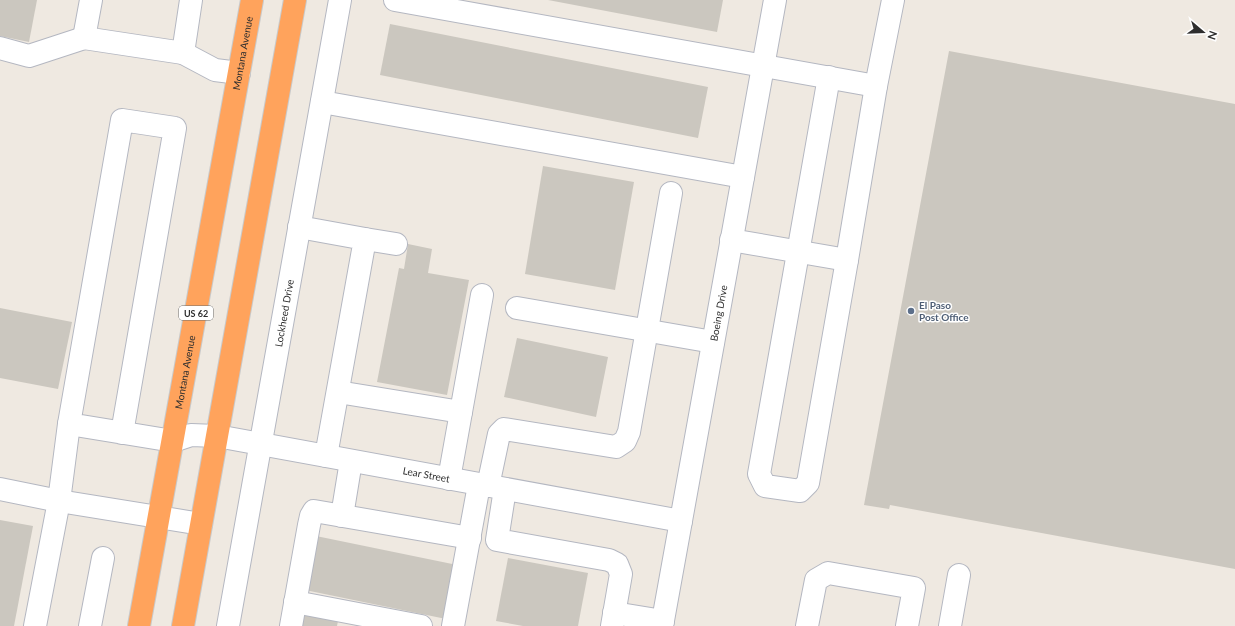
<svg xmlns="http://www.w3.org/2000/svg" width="1235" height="626" font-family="Lato,sans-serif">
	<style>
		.building { fill: #cbc7bf }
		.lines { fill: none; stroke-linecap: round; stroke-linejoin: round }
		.minor-casing { stroke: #b4b7c1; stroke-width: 24 }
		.highway-casing { stroke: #c9c9c9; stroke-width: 24 }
		.minor { stroke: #fff; stroke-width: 22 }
		.highway { stroke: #ffa35c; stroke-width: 22 }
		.service-dot { fill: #5c6f8a; stroke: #fff; stroke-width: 1.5 }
		.labels { text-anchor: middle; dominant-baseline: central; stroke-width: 3; stroke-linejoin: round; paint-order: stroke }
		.shield { fill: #fff; stroke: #6d6d6d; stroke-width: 1 }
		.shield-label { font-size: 9px; font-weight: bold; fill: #2e2e2e }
		.street-label { font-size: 10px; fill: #2e2e2e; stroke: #fff }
		.service-label { font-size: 10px; font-weight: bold; fill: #4e5e75; stroke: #fff; text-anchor: start }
	</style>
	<rect width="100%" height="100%" fill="#efe9e1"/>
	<g class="building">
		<polygon points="0,0 37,0 29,42 0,36"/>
		<polygon points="548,0 723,0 717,32"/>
		<polygon points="390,24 708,87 698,138 380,75"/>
		<polygon points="949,51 1235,104 1235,569 890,505 889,509 864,505"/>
		<polygon points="543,166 634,182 615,290 525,274"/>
		<polygon points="408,244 432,249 428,273 469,280 447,395 377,382 399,268 404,269"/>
		<polygon points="0,308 72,322 58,389 0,378"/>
		<polygon points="517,338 608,357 596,417 504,397"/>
		<polygon points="0,520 33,526 14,626 0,626"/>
		<polygon points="316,536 462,566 451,620 305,590"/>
		<polygon points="508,558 588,573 578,626 523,626 496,621"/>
		<polygon points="302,614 338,621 337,626 300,626"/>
	</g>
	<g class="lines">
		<g class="minor-casing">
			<g id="minor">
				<polyline points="91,0 84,38 183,53 191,0"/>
				<polyline points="395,0 876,86"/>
				<polyline points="0,48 29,56 84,38"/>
				<polyline points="183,53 215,70 239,73"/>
				<polyline points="829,77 759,474 765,486 800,491 808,483 847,260 876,86 893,0"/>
				<polyline points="322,102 743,177"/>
				<polyline points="299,227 365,239 326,456"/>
				<polyline points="365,239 396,244"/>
				<polyline points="731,240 847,260"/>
				<polyline points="517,308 713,342"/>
				<polyline points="338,392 461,412 449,479"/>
				<polyline points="461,412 482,295"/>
				<path id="s1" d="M122 433 175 128 122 120 69 424 173 441 191 435 217 436 681 521"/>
				<polyline points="488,486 499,434 504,429 616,447 625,441 629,432 671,193"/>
				<polyline points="0,489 59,501 69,424"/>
				<polyline points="505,489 497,540 609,560 617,564 621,574 612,626"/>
				<polyline points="342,516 351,461"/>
				<polyline points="295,602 421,626"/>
				<polyline points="614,613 663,621"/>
				<polyline points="35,626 59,501 201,524"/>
				<polyline points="90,626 103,558"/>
				<path id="s2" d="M228 626 340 0"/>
				<polyline points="291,626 309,525 311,516 314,511 470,538"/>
				<polyline points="453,626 479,485"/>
				<path id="s3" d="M662 626 775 0"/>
				<polyline points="807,626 816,580 828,573 914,588 907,626"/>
				<polyline points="950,626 959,575"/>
			</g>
		</g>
		<g class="highway-casing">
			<g id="highway">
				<path id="s4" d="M139 626 252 0"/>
				<polyline points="183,626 295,0"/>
			</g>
		</g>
		<use href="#minor" class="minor"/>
		<use href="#highway" class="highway"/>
	</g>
	<circle class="service-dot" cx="911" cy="311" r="4"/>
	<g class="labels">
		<rect class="shield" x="179" y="306" width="34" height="14" rx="3"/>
		<g class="shield-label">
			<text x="196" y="313">US 62</text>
		</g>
		<g class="street-label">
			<text stroke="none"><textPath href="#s4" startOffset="582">Montana Avenue</textPath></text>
			<text stroke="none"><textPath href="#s2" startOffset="318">Lockheed Drive</textPath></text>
			<text stroke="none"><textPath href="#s3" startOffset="318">Boeing Drive</textPath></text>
			<text stroke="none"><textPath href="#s4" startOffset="258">Montana Avenue</textPath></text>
			<text stroke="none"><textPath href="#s1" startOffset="1035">Lear Street</textPath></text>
		</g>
		<g class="service-label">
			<text x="919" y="305">El Paso<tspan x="919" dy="12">Post Office</tspan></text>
		</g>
	</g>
	<g transform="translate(1203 32) rotate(109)" stroke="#ffffff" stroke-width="3" paint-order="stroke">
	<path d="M0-3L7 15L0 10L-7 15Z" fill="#2e2e2e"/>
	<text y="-6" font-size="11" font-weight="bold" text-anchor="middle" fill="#2e2e2e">N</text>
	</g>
</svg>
